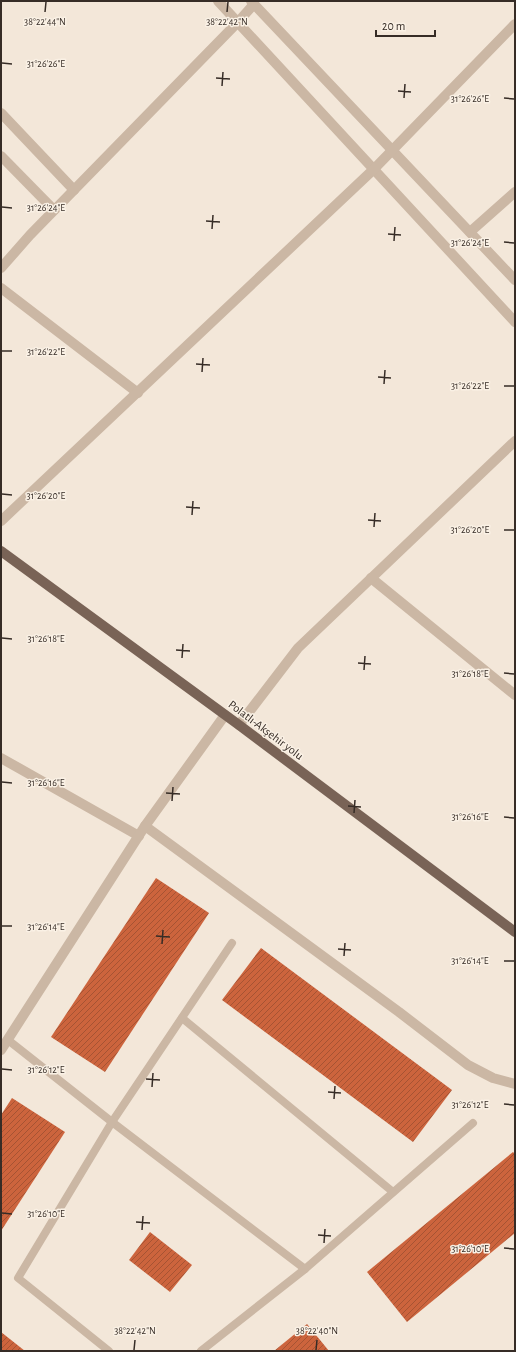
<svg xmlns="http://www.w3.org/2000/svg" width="516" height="1352" font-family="'Alegreya Sans',sans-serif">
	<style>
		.building { fill: url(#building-hatch) }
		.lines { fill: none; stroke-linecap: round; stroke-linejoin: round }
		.service { stroke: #cbb7a4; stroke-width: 8 }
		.minor { stroke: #cbb7a4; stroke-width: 10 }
		.primary { stroke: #796356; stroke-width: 10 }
		.ticks { fill: none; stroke: #362c26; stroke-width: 1.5 }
		.labels { text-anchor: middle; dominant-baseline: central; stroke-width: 3; stroke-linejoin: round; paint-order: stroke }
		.street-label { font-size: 12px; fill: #362c26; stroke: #faf1e5 }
		.ticks-label { font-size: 10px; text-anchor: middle; fill: #362c26; stroke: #faf1e5; stroke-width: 3; stroke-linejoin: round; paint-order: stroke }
	</style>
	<defs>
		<pattern id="building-hatch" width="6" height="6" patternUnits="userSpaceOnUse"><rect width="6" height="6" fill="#cc643d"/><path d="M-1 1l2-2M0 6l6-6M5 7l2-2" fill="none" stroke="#a65333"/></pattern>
	</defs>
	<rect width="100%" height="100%" fill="#f3e7d9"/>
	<g class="building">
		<polygon points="156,878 209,913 105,1072 51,1037"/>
		<polygon points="261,948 452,1090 413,1142 222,1000"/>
		<polygon points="12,1098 65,1132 1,1231 1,1115"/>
		<polygon points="513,1152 515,1154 515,1233 407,1322 367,1272"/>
		<polygon points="150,1232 192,1265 170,1292 129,1260"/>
		<polygon points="307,1324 329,1351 274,1351"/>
		<polygon points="1,1332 25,1351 1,1351"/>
	</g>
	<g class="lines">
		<g class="service">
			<polyline points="182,1018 393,1192"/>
			<polyline points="8,1040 112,1122 305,1269"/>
			<polyline points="109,1351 18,1278 112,1122 232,943"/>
			<polyline points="201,1351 305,1269 473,1123"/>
		</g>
		<g class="minor">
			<polyline points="218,1 515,322"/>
			<polyline points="251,1 515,280"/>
			<polyline points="1,113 74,190"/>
			<polyline points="1,156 54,210"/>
			<polyline points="470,232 515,192"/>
			<polyline points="1,268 30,235 238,22 254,4"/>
			<polyline points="1,288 138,393"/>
			<polyline points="1,521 374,169 515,24"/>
			<polyline points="371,578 515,695"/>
			<polyline points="239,725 298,648 515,441"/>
			<polyline points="1,758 139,836"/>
			<polyline points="145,826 399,1012 468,1065 493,1078 515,1084"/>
			<polyline points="1,1050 145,826 225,715"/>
		</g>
		<polyline class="primary" points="1,551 239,725 515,932"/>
	</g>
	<path class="ticks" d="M45 12 46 2M227 12 228 2M2 63 12 64M216 78 230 79M222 86 223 72M398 91 411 92M404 98 405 84M504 98 514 99M2 207 12 208M206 221 220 222M212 229 213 215M388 234 401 235M394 241 395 227M504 242 514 243M2 351H12M196 364 210 365M202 372 203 358M378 377 391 378M384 384 385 370M504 386H514M2 494 12 495M186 507 200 508M192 515 193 501M368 520 381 521M374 527 375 513M504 530H514M2 638 12 639M176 650 190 651M182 658 183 644M358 663 371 664M364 670 365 656M504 673 514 674M2 782 12 783M166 793 180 794M172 801 173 787M348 806 361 807M354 813 355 800M504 817 514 818M2 926H12M156 936 170 937M162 944 163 930M338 949 351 950M344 956 345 943M504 961H514M2 1069 12 1070M146 1079 160 1080M152 1087 153 1073M328 1092 341 1093M334 1099 335 1086M504 1104 514 1105M2 1213 12 1214M136 1222 150 1223M142 1230 143 1216M318 1235 331 1236M324 1243 325 1229M504 1248 514 1249M134 1350 135 1340M316 1350 317 1340"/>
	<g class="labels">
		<g class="street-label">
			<text transform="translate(266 730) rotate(37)">Polatlı-Akşehir yolu</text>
		</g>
	</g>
	<g class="ticks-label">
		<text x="45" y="25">38°22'44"N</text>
		<text x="227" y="25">38°22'42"N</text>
		<text x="46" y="67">31°26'26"E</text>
		<text x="470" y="102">31°26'26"E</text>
		<text x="46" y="211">31°26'24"E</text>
		<text x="470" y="246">31°26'24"E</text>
		<text x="46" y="355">31°26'22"E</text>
		<text x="470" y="389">31°26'22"E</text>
		<text x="46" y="499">31°26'20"E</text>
		<text x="470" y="533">31°26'20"E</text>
		<text x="46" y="642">31°26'18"E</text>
		<text x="470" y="677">31°26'18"E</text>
		<text x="46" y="786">31°26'16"E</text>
		<text x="470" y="820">31°26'16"E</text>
		<text x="46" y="930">31°26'14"E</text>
		<text x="470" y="964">31°26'14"E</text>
		<text x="46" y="1073">31°26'12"E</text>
		<text x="470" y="1108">31°26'12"E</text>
		<text x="46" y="1217">31°26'10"E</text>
		<text x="470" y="1252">31°26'10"E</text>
		<text x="135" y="1334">38°22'42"N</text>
		<text x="317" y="1334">38°22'40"N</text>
	</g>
	<rect width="516" height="1352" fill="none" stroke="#362c26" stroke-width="4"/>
	<path d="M376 30v6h59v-6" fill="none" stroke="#362c26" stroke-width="2"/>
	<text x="382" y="30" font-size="12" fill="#362c26" stroke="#faf1e5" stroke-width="3" paint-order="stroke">20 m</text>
</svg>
